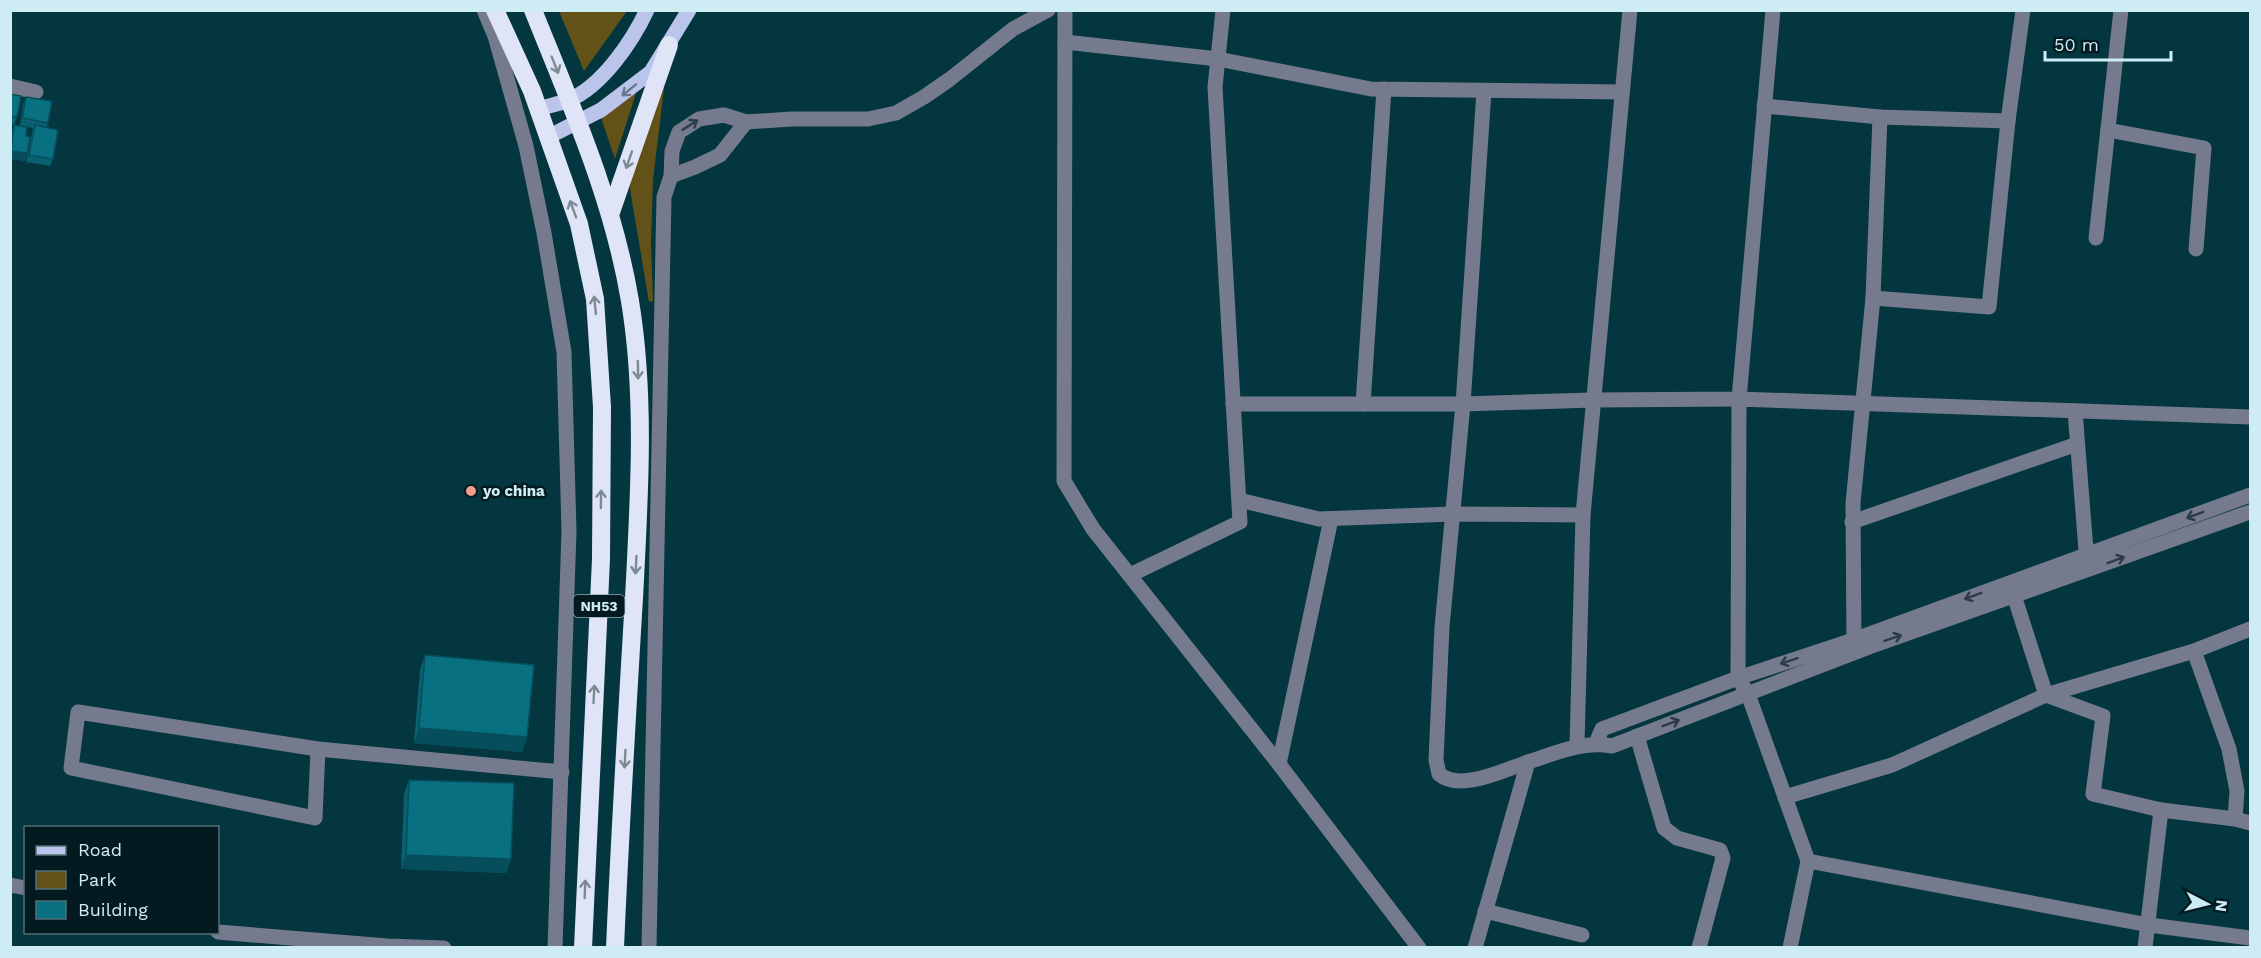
<svg xmlns="http://www.w3.org/2000/svg" width="2261" height="958" font-family="'Work Sans',sans-serif">
	<style>
		.green { fill: #625218 }
		.lines { fill: none; stroke-linecap: round; stroke-linejoin: round }
		.minor { stroke: #757a8d; stroke-width: 15 }
		.major { stroke: #bbc5ec; stroke-width: 15 }
		.highway { stroke: #dfe4f7; stroke-width: 18 }
		.wall { fill: #086070 }
		.shaded-wall { fill: #064e5b }
		.building { fill: #097082; stroke: #064e5b; stroke-width: 1.5 }
		.oneway { stroke: #7c8a96 }
		.oneway2 { stroke: #687890 }
		.oneway3 { stroke: #2b3c46 }
		.poi-dot { fill: #f49e8a; stroke: #031b20; stroke-width: 2 }
		.labels { text-anchor: middle; dominant-baseline: central; stroke-width: 5; stroke-linejoin: round; paint-order: stroke }
		.shield { fill: #031b20; stroke: #91adb4; stroke-width: 1.5 }
		.shield-label { font-size: 14px; font-weight: bold; fill: #ceecf3 }
		.poi-label { font-size: 15px; font-weight: bold; fill: #ceecf3; stroke: #031b20; text-anchor: start }
	</style>
	<rect width="100%" height="100%" fill="#03363f"/>
	<g class="green">
		<polygon points="559,11 627,11 584,71"/>
		<polygon points="664,88 653,180 651,242 653,301 649,302 630,189 631,173 659,89"/>
		<polygon points="636,93 615,159 600,115"/>
	</g>
	<g class="lines">
		<g class="minor">
			<polyline points="484,10 495,36 526,146 544,233 564,352 569,531 555,948"/>
			<polyline points="1065,10 1064,481 1093,529 1279,764 1419,948"/>
			<polyline points="1065,42 1218,59 1371,89 1622,92"/>
			<polyline points="10,86 36,92"/>
			<path d="M1484 91 1463 404 1442 627 1436 760 1439 774C1460 792 1504 770 1528 762"/>
			<polyline points="1764,106 1880,117 2008,121"/>
			<polyline points="746,122 792,119 868,119 896,113 924,97 950,79 1013,29 1048,10"/>
			<polyline points="2108,130 2204,148 2196,249"/>
			<polyline points="2096,238 2121,10"/>
			<polyline points="1873,298 1989,307 2008,121 2023,10"/>
			<polyline points="1233,404 1463,404 1593,400 1739,399 1773,10"/>
			<polyline points="1363,404 1384,89"/>
			<polyline points="2075,411 2087,563"/>
			<polyline points="1239,500 1319,519 1453,514 1583,515"/>
			<polyline points="1852,522 2077,444"/>
			<polyline points="1130,575 1240,522 1215,87 1223,10"/>
			<polyline points="2011,586 2046,695 2103,716 2093,794 2161,810 2145,948"/>
			<polyline points="1854,647 1853,503 1873,298 1880,117"/>
			<polyline points="2194,651 2229,749 2237,791 2235,819"/>
			<polyline points="1637,736 1664,828 1677,838 1720,850 1723,858 1699,948"/>
			<polyline points="1596,743 1602,729 1738,678 1853,640 2250,495"/>
			<polyline points="1577,746 1583,515 1630,10"/>
			<polyline points="318,749 78,712 71,768 315,818 318,749 562,772"/>
			<polyline points="1279,764 1331,519"/>
			<polyline points="1785,797 1892,765 2046,695 2194,651 2250,629"/>
			<polyline points="2161,810 2235,819 2250,823"/>
			<polyline points="1808,861 2149,925 2250,938"/>
			<polyline points="10,885 26,888"/>
			<polyline points="1485,911 1582,935"/>
			<polyline points="218,932 387,946 444,948"/>
			<polyline points="649,948 664,197 671,176 672,151 679,132 699,119 724,115 746,122 720,155 695,167 671,176"/>
			<path d="M1475 948 1528 762C1556 753 1582 741 1612 746L1869 647 2250 512"/>
			<polyline points="1790,948 1808,861 1748,694 1738,678 1739,399 2250,417"/>
		</g>
		<g class="major">
			<path d="M538 109C548 106 559 104 569 100 602 86 632 42 647 10"/>
			<polyline points="548,137 601,110 651,72 689,10"/>
		</g>
		<g class="highway">
			<polyline points="495,10 532,91 579,224 595,299 602,407 601,559 583,948"/>
			<path d="M533 10C571 105 613 199 630 301 646 397 639 501 634 598 627 714 620 831 615 948"/>
			<polyline points="611,212 669,45"/>
		</g>
	</g>
	<g class="wall">
		<polygon points="10,94 17,117 14,125 11,124 10,128"/>
		<polygon points="26,97 48,123 47,127 53,159 50,166 26,162 33,128 27,127 26,136 27,153 25,161 10,159 10,141 12,132 14,125 20,126 23,104"/>
		<polygon points="425,655 527,737 522,752 414,743 420,670"/>
		<polygon points="409,780 511,859 506,873 401,869 404,794"/>
	</g>
	<g class="shaded-wall">
		<polygon points="11,151 27,153 25,161 10,159"/>
		<polygon points="419,728 527,737 522,752 414,743"/>
		<polygon points="406,855 511,859 506,873 401,869"/>
	</g>
	<g class="building">
		<polygon points="10,94 21,96 17,117 10,116"/>
		<polygon points="26,97 52,101 48,123 22,118"/>
		<polygon points="14,125 27,127 26,136 30,137 27,153 11,151"/>
		<polygon points="35,125 58,130 53,159 29,155"/>
		<polygon points="425,655 534,665 527,737 419,728"/>
		<polygon points="409,780 514,783 511,859 406,855"/>
	</g>
	<defs><path id="oneway-shaft" d="M-6 0H5M1.5-3L5.5 0L1.5 3" fill="none" stroke-width="1.6" stroke-linecap="round" stroke-linejoin="round" transform="scale(1.5)"/></defs>
	<g class="oneway">
		<use href="#oneway-shaft" transform="translate(555 65) rotate(68)"/>
		<use href="#oneway-shaft" transform="translate(629 160) rotate(109)"/>
		<use href="#oneway-shaft" transform="translate(573 209) rotate(-110)"/>
		<use href="#oneway-shaft" transform="translate(595 305) rotate(-96)"/>
		<use href="#oneway-shaft" transform="translate(638 370) rotate(89)"/>
		<use href="#oneway-shaft" transform="translate(601 499) rotate(-89)"/>
		<use href="#oneway-shaft" transform="translate(636 565) rotate(93)"/>
		<use href="#oneway-shaft" transform="translate(594 694) rotate(-87)"/>
		<use href="#oneway-shaft" transform="translate(625 759) rotate(93)"/>
		<use href="#oneway-shaft" transform="translate(585 889) rotate(-88)"/>
	</g>
	<use class="oneway2" href="#oneway-shaft" transform="translate(629 90) rotate(141)"/>
	<g class="oneway3">
		<use href="#oneway-shaft" transform="translate(690 125) rotate(-33)"/>
		<use href="#oneway-shaft" transform="translate(2195 515) rotate(160)"/>
		<use href="#oneway-shaft" transform="translate(2116 560) rotate(-20)"/>
		<use href="#oneway-shaft" transform="translate(1973 596) rotate(160)"/>
		<use href="#oneway-shaft" transform="translate(1893 638) rotate(-19)"/>
		<use href="#oneway-shaft" transform="translate(1789 661) rotate(162)"/>
		<use href="#oneway-shaft" transform="translate(1671 723) rotate(-21)"/>
	</g>
	<circle class="poi-dot" cx="471" cy="491" r="6"/>
	<g class="labels">
		<rect class="shield" x="573.5" y="595" width="51" height="22" rx="4.5"/>
		<g class="shield-label">
			<text x="599" y="606">NH53</text>
		</g>
		<g class="poi-label">
			<text x="483" y="491">yo china</text>
		</g>
	</g>
	<rect width="2261" height="958" fill="none" stroke="#ceecf3" stroke-width="24"/>
	<rect x="24" y="826" width="195" height="108" fill="#031b20" stroke="#546f74" stroke-width="1.5"/>
	<rect x="36" y="846" width="30" height="9" fill="#bbc5ec" stroke="#546f74" stroke-width="1.5"/>
	<text x="78" y="856" font-size="18" fill="#ceecf3">Road</text>
	<rect x="36" y="871" width="30" height="18" fill="#625218" stroke="#546f74" stroke-width="1.5"/>
	<text x="78" y="886" font-size="18" fill="#ceecf3">Park</text>
	<rect x="36" y="901" width="30" height="18" fill="#097082" stroke="#546f74" stroke-width="1.5"/>
	<text x="78" y="916" font-size="18" fill="#ceecf3">Building</text>
	<g transform="translate(2207 904) rotate(97)" stroke="#031b20" stroke-width="4.5" paint-order="stroke">
	<path d="M0-4.5L10 22L0 15L-10 22Z" fill="#ceecf3"/>
	<text y="-9" font-size="16" font-weight="bold" text-anchor="middle" fill="#ceecf3">N</text>
	</g>
	<path d="M2045 51v9h126v-9" fill="none" stroke="#ceecf3" stroke-width="3"/>
	<text x="2054" y="51" font-size="18" fill="#ceecf3" stroke="#031b20" stroke-width="4.5" paint-order="stroke">50 m</text>
</svg>
